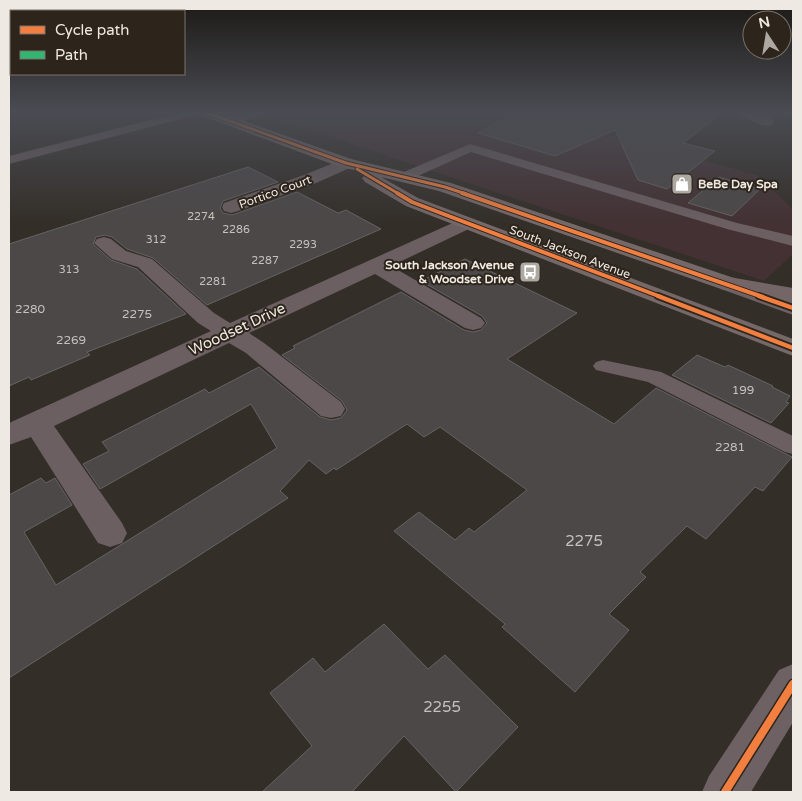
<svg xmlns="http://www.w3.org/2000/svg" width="802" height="801" font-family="'Varela Round',sans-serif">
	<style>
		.commercial { fill: #433133 }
		.building { fill: #4c4848; stroke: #666363 }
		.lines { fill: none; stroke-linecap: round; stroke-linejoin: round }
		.service { fill: #6b5f62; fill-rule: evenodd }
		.minor { fill: #6b5f62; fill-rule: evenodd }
		.secondary { fill: #6e6163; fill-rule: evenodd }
		.primary { fill: #756869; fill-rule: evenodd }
		.trunk { fill: #746666; fill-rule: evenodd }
		.quiet { stroke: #33b770; stroke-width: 2; stroke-dasharray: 4.5 2; stroke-linecap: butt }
		.cycleway-far3-casing { stroke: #2d251b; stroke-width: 5 }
		.cycleway-far2-casing { stroke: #2d251b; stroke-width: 6 }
		.cycleway-far1-casing { stroke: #2d251b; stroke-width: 8 }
		.cycleway-casing { stroke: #2d251b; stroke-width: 11 }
		.cycleway-far3 { stroke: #f27e40; stroke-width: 3 }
		.cycleway-far2 { stroke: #f27e40; stroke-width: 4 }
		.cycleway-far1 { stroke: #f27e40; stroke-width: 4.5 }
		.cycleway { stroke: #f27e40; stroke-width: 8 }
		.labels { text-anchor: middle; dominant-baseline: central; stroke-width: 4; stroke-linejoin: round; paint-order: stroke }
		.far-number-label { font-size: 11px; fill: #c6c1bc }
		.far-poi-label { font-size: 12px; font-weight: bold; fill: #eee9e2; stroke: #2d251b; text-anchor: start }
		.far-street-label { font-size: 12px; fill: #eee9e2; stroke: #2d251b }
		.number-label { font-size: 12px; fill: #c6c1bc }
		.street-label { font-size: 15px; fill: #eee9e2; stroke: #2d251b }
		.near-number-label { font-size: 15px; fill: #c6c1bc }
	</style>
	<rect width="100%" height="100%" fill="#332e28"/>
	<polygon class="commercial" points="254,112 520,112 757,175 793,209 793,254 764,281"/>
	<g class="building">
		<polygon points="518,112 724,112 683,143 715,151 667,189 638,180 615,130 555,156 478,133"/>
		<polygon points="248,167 278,182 223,201 220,208 223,213 232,215 297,192 338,213 346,210 381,229 207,305 153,258 127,249 112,237 105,235 96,237 93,244 111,260 137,269 186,314 87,352 90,355 31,380 29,377 9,386 9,244"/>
		<polygon points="719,177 760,189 732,216 688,203"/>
		<polygon points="465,259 577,313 507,359 614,424 656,388 792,457 763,491 755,487 706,539 687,526 640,572 646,577 609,614 629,630 575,692 502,627 505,624 394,531 419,512 455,540 469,528 474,532 527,490 440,427 424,437 407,424 336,470 334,468 326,474 309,460 280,491 288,498 9,678 9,495 41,478 46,483 55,478 72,505 24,532 56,585 277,448 251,404 100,489 83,464 109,451 102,442 205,389 209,393 259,367 320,417 331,420 341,418 347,410 342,401 282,355 295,348 293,346 401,292 464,330 473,332 481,330 487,323 482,316 421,281"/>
		<polygon points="697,355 725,367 728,365 773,386 772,387 790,396 786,402 789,403 771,423 672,375"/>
		<polygon points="384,624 428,669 445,655 518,727 456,792 404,736 352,792 262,792 312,746 270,693 313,658 325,672"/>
	</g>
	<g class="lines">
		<g class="service">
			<polygon points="181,112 200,112 199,114 9,164 9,156"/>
			<polygon points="470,144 737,223 793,236 793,246 727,229 471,152 409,180 404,181 397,177 399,174"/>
			<polygon points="603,360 661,372 793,436 793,454 785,452 648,382 596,370 593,366 596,362"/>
		</g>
		<g class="minor">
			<polygon points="243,112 265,112 263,115 229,125 224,124 222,121 224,118"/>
			<path d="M737 112C750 112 765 111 774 122L772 125C761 128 749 119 739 115Z"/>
			<polygon points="346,158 352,159 354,163 352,167 316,183 238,211 231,213 224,211 222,207 224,203 304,175"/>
			<polygon points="466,217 473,219 476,223 473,227 391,266 481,318 485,323 481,328 473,330 465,328 375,274 249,333 264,343 341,402 345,409 341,416 331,418 321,416 246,353 229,343 54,426 122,523 127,533 122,543 110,547 98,543 31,437 9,445 9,423 211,331 198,323 138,267 112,259 94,243 97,239 104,237 111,239 126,251 152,259 214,313 230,323"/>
		</g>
		<g class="secondary">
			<polygon points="729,277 793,300 793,315 721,289 718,284 721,279"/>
			<polygon points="793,664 793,722 751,792 702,792 709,776 779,670"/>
		</g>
		<polygon class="primary" points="198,112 219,112 351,159 451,183 737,279 740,284 737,289 729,291 721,289 439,191 381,177 418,198 793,339 793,356 406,206 365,182 362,178 368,173 340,167 200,115"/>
		<polygon class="trunk" points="729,277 793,288 793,302 721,289 718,284 721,279"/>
		<polyline class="quiet" points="778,112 793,116"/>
		<g class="cycleway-far3-casing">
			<g id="cycleway-far3">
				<polyline points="205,112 346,163 445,187 466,194"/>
				<polyline points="357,169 399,194"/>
			</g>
		</g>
		<g class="cycleway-far2-casing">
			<g id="cycleway-far2">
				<polyline points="397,193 412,202 661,297"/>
				<polyline points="462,193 763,297"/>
			</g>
		</g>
		<g class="cycleway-far1-casing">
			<g id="cycleway-far1">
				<polyline points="658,296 793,348"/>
				<polyline points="759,296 793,308"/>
			</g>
		</g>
		<g class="cycleway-casing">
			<polyline id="cycleway" points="725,792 793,684"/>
		</g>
		<use href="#cycleway-far3" class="cycleway-far3"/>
		<use href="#cycleway-far2" class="cycleway-far2"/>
		<use href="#cycleway-far1" class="cycleway-far1"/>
		<use href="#cycleway" class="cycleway"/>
	</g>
	<linearGradient id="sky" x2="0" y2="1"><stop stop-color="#1c1916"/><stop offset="0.5" stop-color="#4a4c53"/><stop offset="1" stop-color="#4a4c53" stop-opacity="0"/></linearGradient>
	<rect width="802" height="224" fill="url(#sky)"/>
	<defs>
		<g id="shop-square" transform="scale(1.125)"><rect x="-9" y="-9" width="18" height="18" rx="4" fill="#ada8a1" stroke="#2d251b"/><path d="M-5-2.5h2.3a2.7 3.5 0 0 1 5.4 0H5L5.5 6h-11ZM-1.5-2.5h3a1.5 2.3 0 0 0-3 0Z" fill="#fff"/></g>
		<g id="bus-square" transform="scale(1.125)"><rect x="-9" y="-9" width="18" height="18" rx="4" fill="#ada8a1" stroke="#2d251b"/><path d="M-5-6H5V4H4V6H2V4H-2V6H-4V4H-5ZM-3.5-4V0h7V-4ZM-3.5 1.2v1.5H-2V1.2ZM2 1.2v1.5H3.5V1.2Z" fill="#fff"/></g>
	</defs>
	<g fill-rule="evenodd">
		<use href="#shop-square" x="682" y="184"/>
		<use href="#bus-square" x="530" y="272"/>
	</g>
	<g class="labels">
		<g class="far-number-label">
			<text x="201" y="216">2274</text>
			<text x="236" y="229">2286</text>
			<text x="156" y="239">312</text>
			<text x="303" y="244">2293</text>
			<text x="265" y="260">2287</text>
			<text x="69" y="269">313</text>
			<text x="213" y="281">2281</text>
		</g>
		<g class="far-poi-label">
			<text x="698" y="184">BeBe Day Spa</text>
			<text x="514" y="265" text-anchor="end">South Jackson Avenue<tspan x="514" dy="14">&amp; Woodset Drive</tspan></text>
		</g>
		<g class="far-street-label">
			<text transform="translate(275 192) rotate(-20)">Portico Court</text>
			<text transform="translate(570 252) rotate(21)">South Jackson Avenue</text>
		</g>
		<g class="number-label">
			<text x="30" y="309">2280</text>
			<text x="137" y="314">2275</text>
			<text x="71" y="340">2269</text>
			<text x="743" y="390">199</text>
			<text x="730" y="447">2281</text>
		</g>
		<g class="street-label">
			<text transform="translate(237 329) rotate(-25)">Woodset Drive</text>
		</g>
		<g class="near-number-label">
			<text x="584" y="541">2275</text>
			<text x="442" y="707">2255</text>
		</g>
	</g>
	<rect width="802" height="801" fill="none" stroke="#eee9e2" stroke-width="20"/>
	<rect x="10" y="10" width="175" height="65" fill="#2d251b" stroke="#7a736b"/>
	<rect x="20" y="26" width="25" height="8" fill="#f27e40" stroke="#7a736b"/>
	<text x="55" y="35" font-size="15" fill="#eee9e2">Cycle path</text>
	<rect x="20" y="51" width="25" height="8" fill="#33b770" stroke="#7a736b"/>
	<text x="55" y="60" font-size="15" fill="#eee9e2">Path</text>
	<g transform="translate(767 35) rotate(348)"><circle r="24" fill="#2d251b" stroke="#7a736b"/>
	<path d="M0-4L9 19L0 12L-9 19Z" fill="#ada8a1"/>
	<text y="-8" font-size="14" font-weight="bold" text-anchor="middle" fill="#eee9e2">N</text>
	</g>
</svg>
